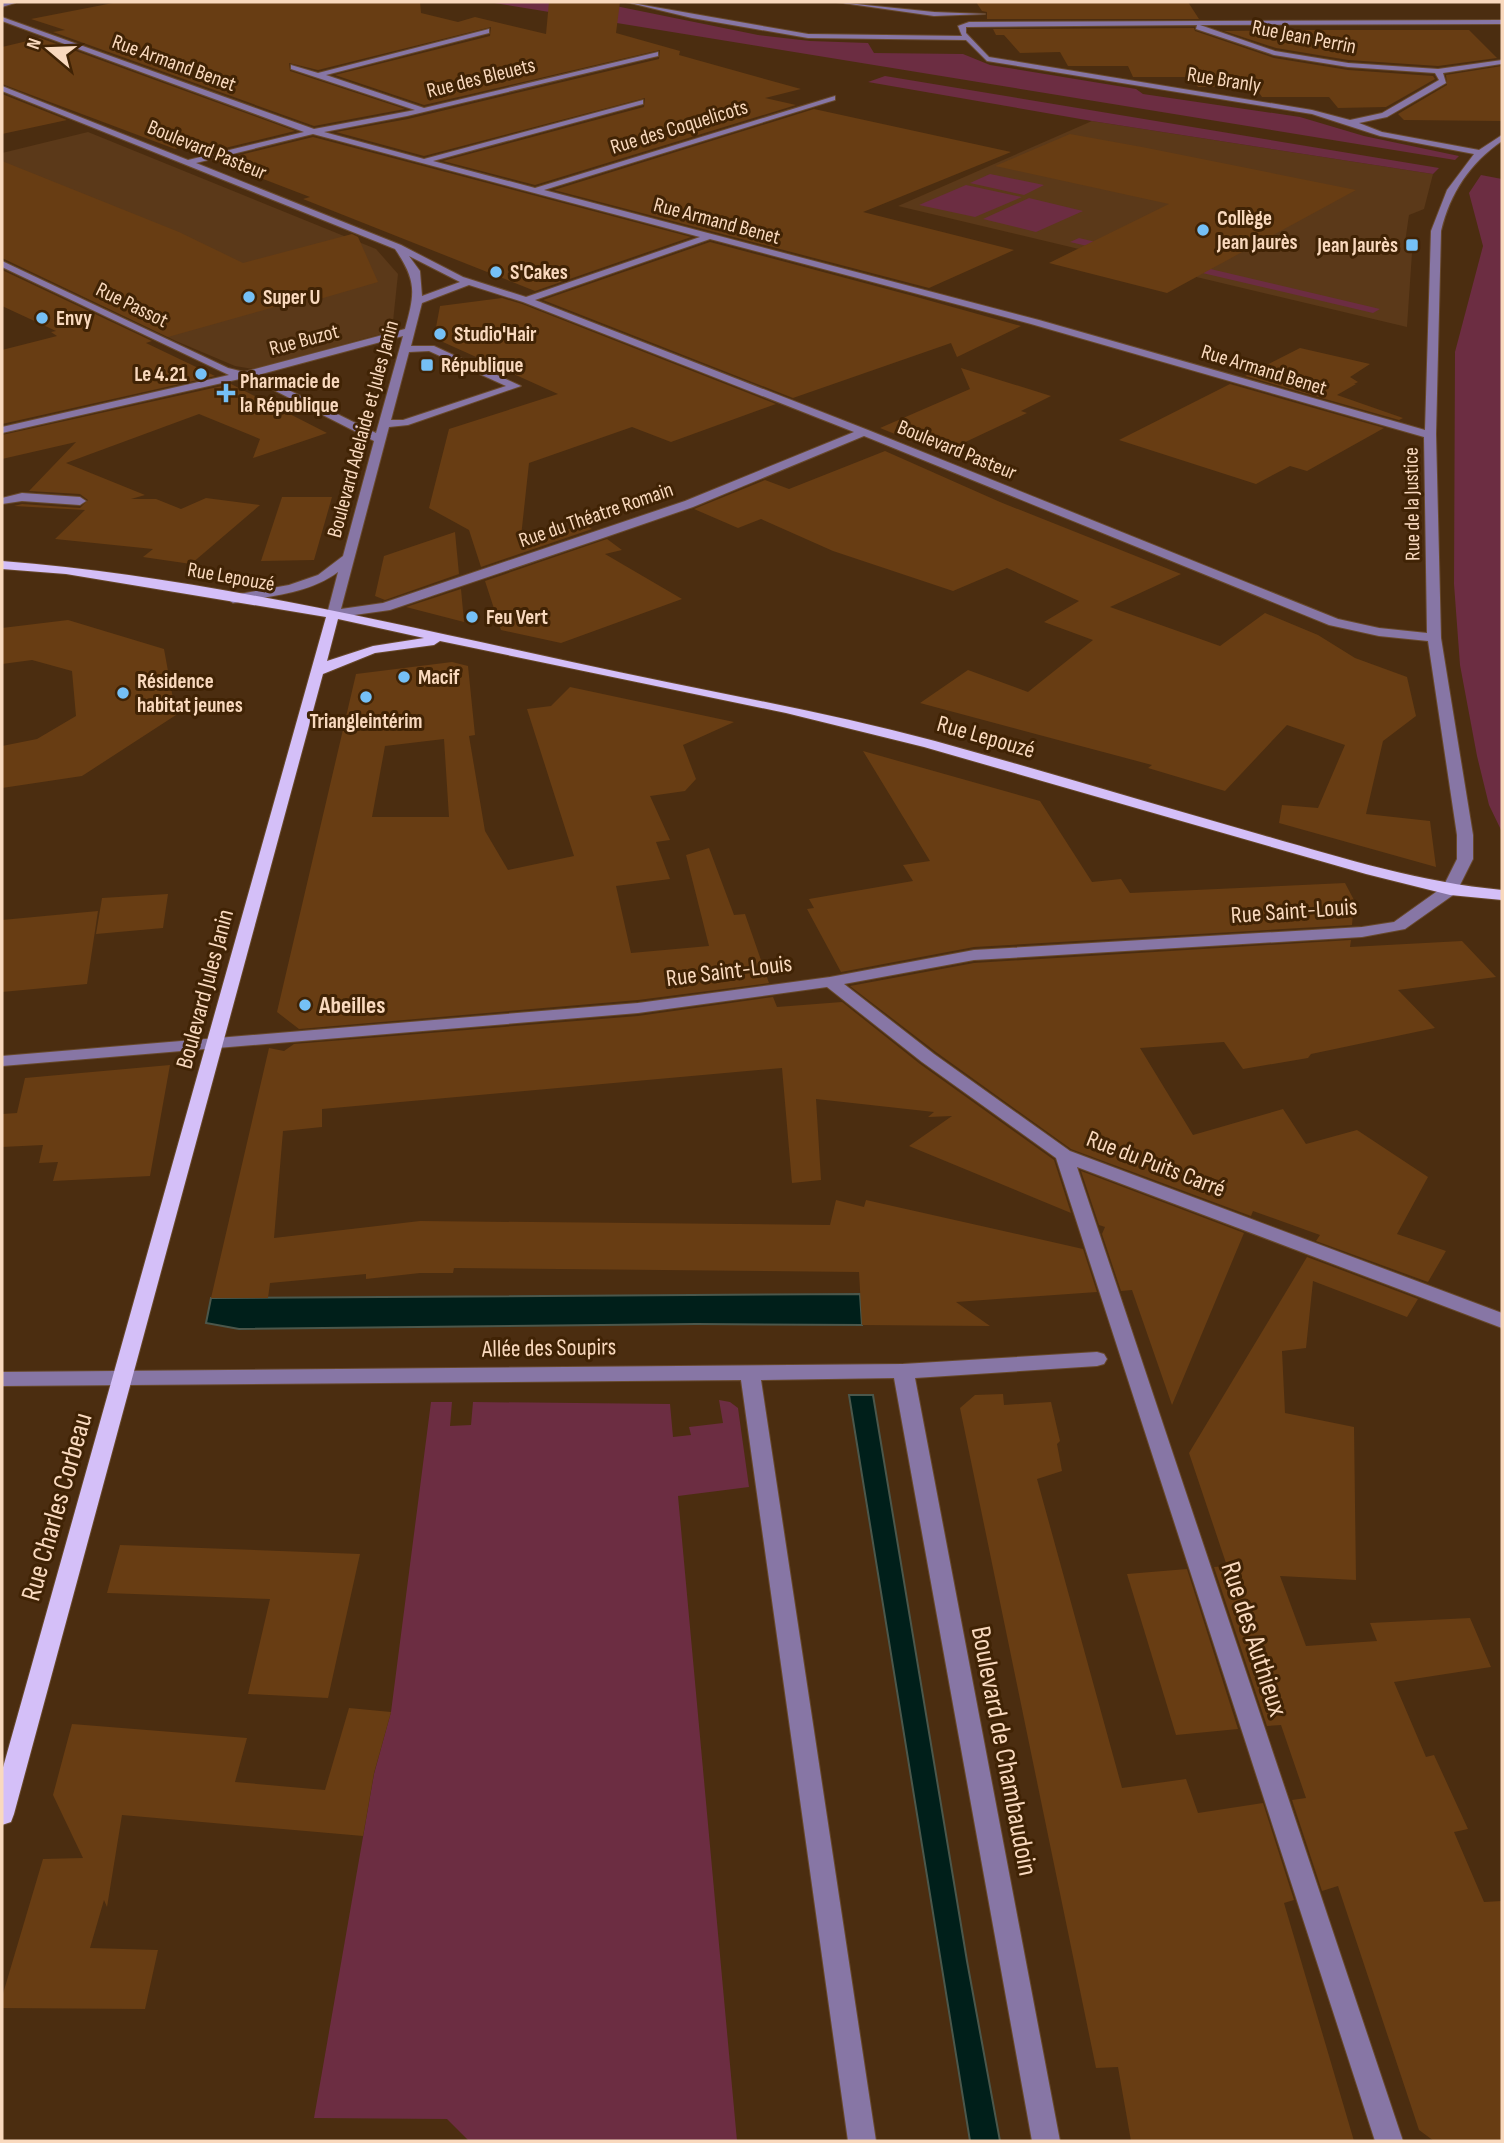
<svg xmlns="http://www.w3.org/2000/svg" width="1504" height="2143" font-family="'Sofia Sans Condensed',sans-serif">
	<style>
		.built { fill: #5b3919 }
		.green { fill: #6c2d42 }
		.water { fill: #001f1a; stroke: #4b574b; stroke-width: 2 }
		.building { fill: #683d13; fill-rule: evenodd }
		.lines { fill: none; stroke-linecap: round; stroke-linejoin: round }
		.minor-casing { stroke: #67492c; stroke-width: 2 }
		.major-casing { stroke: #67492c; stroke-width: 2 }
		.minor { fill: #8776a5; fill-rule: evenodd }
		.major { fill: #d4bff8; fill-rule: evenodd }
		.poi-dot { fill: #75c0f6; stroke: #402305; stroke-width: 2.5 }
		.labels { text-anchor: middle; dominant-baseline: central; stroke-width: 6; stroke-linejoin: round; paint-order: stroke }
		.far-street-label { font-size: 21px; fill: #f9d9be; stroke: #402305 }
		.far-poi-label { font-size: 21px; font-weight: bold; fill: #f9d9be; stroke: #402305; text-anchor: start }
		.street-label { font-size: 24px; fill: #f9d9be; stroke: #402305 }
		.poi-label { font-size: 24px; font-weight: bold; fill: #f9d9be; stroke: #402305; text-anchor: start }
		.near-street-label { font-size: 28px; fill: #f9d9be; stroke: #402305 }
	</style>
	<rect width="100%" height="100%" fill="#4b2d10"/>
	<g class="built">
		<polygon points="1092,121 1433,174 1424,209 1409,215 1404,249 1412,253 1407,327 898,206"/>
		<polygon points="88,132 376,249 398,274 392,331 253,369 235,366 176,341 2,257 2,153"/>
	</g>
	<g class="green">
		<polygon points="488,2 596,2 758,35 810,41 868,43 874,53 963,54 990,65 1136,89 1143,94 1300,117 1364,136 1459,156 1455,160"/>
		<polygon points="885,76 1439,168 1433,174 1092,121 868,82"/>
		<polygon points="990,174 1044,185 1024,195 970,183"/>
		<polygon points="1481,175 1502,179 1502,832 1489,805 1477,756 1460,665 1454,584 1455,352 1483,246 1469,193"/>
		<polygon points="966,185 1022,197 975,217 919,205"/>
		<polygon points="1029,198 1083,211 1036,232 983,219"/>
		<polygon points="1079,238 1380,309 1373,313 1070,242"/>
		<polygon points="719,1400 730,1402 738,1408 749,1487 678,1496 737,2141 469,2141 447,2119 314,2118 374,1774 391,1712 431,1402 452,1402 450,1426 471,1425 473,1402 670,1404 673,1437 691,1435 689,1427 723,1423"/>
	</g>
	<g class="water">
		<polygon points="860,1294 862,1325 696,1324 239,1329 206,1323 211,1298"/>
		<polygon points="849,1395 873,1395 967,1961 1000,2141 970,2141"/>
	</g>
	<g class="building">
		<polygon points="118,2 420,2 421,13 458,22 475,17 546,34 549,2 620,2 616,33 680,51 679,55 801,89 765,98 796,105 535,185 443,161 644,107 645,98 424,156 336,132 408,119 659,59 660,50 424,105 335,75 490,36 491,27 318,70 289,63 290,71 405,109 314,126 53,32 65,30 31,19"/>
		<polygon points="976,2 1188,2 1199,19 987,19 987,12 982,11"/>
		<polygon points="1194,28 1195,31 1274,58 1348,70 1433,76 1435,79 1386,107 1338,108 1329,97 1262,97 1255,87 1198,87 1191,77 1133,77 1128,66 1068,66 1060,52 1020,53 1004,35 996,35 993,29"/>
		<polygon points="1310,30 1469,30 1497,58 1438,66 1348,60 1276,48 1224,31"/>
		<polygon points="40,38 295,131 200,154 181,147 175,149 2,84 2,47"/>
		<polygon points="1502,66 1502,121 1404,120 1398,114 1447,85 1446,75"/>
		<polygon points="2,94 67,120 2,134"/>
		<polygon points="814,109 1011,152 863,212 1014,250 929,288 554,190"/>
		<polygon points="1070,134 1142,147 1356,190 1167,293 1049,263 1169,204 995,166"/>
		<polygon points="313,137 691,237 535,291 303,199 310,197 216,161"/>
		<polygon points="2,161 179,232 243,263 352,234 358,237 378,282 313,301 307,298 168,337 2,258"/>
		<polygon points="710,242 913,296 1021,326 957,357 951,343 793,398 543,300"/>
		<polygon points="2,270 152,341 146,343 215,376 2,424 2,350 57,336 51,332 56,331 2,306"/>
		<polygon points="502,298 522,304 776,404 671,442 632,427 529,463 520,546 578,526 587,526 592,529 481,567 469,530 429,508 449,429 558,394 434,338 440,306"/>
		<polygon points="1300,348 1370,364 1350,377 1358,382 1354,384 1356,384 1337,395 1403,418 1399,420 1245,376"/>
		<polygon points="961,368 1051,396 1021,411 1027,413 942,453 880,428 970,389"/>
		<polygon points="231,384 327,433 253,458 260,439 199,414 66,463 145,495 131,499 156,499 181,509 206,498 260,505 191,564 143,557 153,549 55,539 85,510 14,506 22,504 80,508 88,500 80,494 29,491 76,442 2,459 2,435"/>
		<polygon points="1230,384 1384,428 1307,471 1290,466 1256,484 1119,440"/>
		<polygon points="885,451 1000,502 1181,574 1110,607 1220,646 1265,613 1318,635 1355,658 1407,677 1416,716 1383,741 1366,814 1430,821 1436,867 1279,823 1282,805 1318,808 1345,745 1287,725 1225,791 1148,768 1152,765 920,703 968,670 1028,692 1093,640 1044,622 1079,601 1007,568 953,591 833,551 761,519 738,528 694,509 765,480 789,489"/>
		<polygon points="282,497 332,497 314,560 261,561"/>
		<polygon points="455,532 459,574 385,600 375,596 384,556"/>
		<polygon points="607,539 622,550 605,554 682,599 561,643 501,630 485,581"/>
		<polygon points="461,589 464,622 406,607"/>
		<polygon points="68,620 164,649 176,715 82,776 2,788 2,746 37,739 76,716 72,671 32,660 2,664 2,628"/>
		<path d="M452 662 468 666 475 735 469 736 485 831 508 870 574 856 527 709 551 706 570 687 734 722 683 745 696 779 685 791 650 796 670 840 656 842 670 879 616 886 631 953 709 946 686 855 709 848 734 915 745 914 769 983 638 1000 299 1029 277 1012 356 674ZM444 739 449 817H372L385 746Z"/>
		<polygon points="863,751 1040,801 1092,882 1121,879 1130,893 1345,883 1354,900 1352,925 974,947 841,972 807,909 814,908 809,899 913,881 903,865 930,861"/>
		<polygon points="168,894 163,928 96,934 102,898"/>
		<polygon points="98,911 87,984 2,992 2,920"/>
		<polygon points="1351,940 1350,947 1462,941 1496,977 1398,990 1435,1028 1311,1054 1308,1058 1243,1069 1224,1042 1140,1048 1193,1135 1283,1109 1306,1144 1357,1130 1428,1177 1397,1234 1446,1251 1428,1282 1316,1241 1320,1235 1253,1211 1251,1216 1071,1149 936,1052 850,986 974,963"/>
		<polygon points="773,997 777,1007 842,1002 920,1064 1054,1160 1071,1213 909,1146 952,1116 928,1117 934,1112 816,1099 821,1180 792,1183 782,1068 322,1109 322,1127 283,1131 274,1238 420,1221 830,1225 836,1200 864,1207 866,1200 1083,1249 1097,1292 956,1302 990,1326 862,1325 859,1272 454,1268 453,1273 420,1273 366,1279 366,1274 270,1283 268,1298 211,1298 269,1048 284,1051 294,1044 638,1016"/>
		<polygon points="170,1065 150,1176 53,1181 58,1162 39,1163 43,1145 2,1147 2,1114 17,1113 25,1078"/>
		<polygon points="1081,1171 1244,1233 1172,1405 1132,1290 1121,1291 1102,1234 1105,1227 1099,1225"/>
		<polygon points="1307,1257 1418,1299 1407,1317 1313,1281 1306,1348 1282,1351 1285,1413 1354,1427 1356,1580 1280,1576 1306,1646 1377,1641 1370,1623 1470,1618 1491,1667 1394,1682 1426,1757 1434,1755 1468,1829 1454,1832 1484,1902 1502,1901 1502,2141 1434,2141 1419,2130 1338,1886 1322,1891 1292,1800 1306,1798 1281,1725 1267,1726 1214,1567 1227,1566 1189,1453"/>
		<polygon points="1003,1394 1004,1405 1051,1402 1060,1441 1057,1444 1062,1471 1037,1479 1122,1788 1186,1779 1198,1813 1263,1803 1294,1900 1284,1903 1354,2141 1131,2141 1118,2067 1096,2068 960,1408 975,1395"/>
		<polygon points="120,1545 360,1554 328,1698 248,1694 270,1599 107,1593"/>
		<polygon points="1187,1569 1238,1729 1176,1735 1127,1574"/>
		<polygon points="349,1708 391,1712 374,1773 363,1836 122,1815 107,1907 104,1900 90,1948 158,1950 145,2009 2,2008 2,1997 43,1859 83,1858 53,1795 72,1724 247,1738 235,1782 325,1790"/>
	</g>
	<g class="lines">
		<g class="minor-casing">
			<g id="minor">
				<polygon points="16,2 15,3 2,7 2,3"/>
				<path d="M626 2 808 34 962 36 958 26 969 22 1502 20V24L1200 25 1275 51 1348 63 1438 69 1502 60 1501 64 1443 73 1446 83 1387 117 1359 123 1382 132 1479 150 1502 135V141C1470 163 1450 193 1441 231L1436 434 1441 638 1473 835V859L1456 893 1405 929 1362 937 974 960 844 984 934 1054 1070 1151 1502 1313V1328L1077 1167 1403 2141H1375L1056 1158 922 1062 827 987 638 1013 2 1066V1056L638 1003 830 977 974 950 1362 927 1394 922 1443 887 1457 859V835L1428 641 1379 636 1329 625 864 436 693 507 600 539 390 610 333 618 327 614 338 572C309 594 268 596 233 603L227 599 228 596 289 585 318 575 343 556 374 441 256 381 244 378 2 433V427L229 375 2 267V261L228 368 244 372 405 329C415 293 417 281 395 249L2 91V86L188 160 304 132 2 21V17L314 129 415 110 291 69V65L318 73 489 29V33L326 75 424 108 658 52V56L407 116 324 132 424 159 643 100V104L433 161 535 188 835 96V100L544 190 1039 320 1425 430 1431 231 1447 190 1474 154 1380 136 1312 114 987 61 966 40 808 38 692 18ZM1197 25 1196 29 1274 55 1348 67 1435 73 1439 80 1382 113 1350 120 1312 110 989 57 966 33V27ZM313 134 700 237 526 297 463 277 401 245 196 163ZM710 239 1031 324 1424 437 1427 633 1379 628 1338 619 868 430 535 300ZM409 256 460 282 422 296 420 271ZM469 285 523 302 854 432 685 501 383 603 341 609 389 427 408 425 521 386 434 346H411L422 303ZM403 336 376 433 258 375 269 372ZM429 351 506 386 403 420H391L409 352Z"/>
				<polygon points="836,2 934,12 985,14 934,16"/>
				<polygon points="22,493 80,497 86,501 80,505 22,501 2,504 2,498"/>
				<polygon points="1097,1352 1104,1354 1107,1359 1104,1364 1097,1366 915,1378 1060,2141 1032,2141 894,1378 761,1380 876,2141 848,2141 741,1380 2,1386 2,1372 903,1364"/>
			</g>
		</g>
		<g class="major-casing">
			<path id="major" d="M2 561C193 576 386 622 572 662 693 689 815 709 935 741 1044 771 1153 804 1262 835 1343 858 1418 882 1502 890V900L1450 895 1366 874 924 747 786 713 440 641 434 645 375 653 323 674 14 1814 11 1822 2 1825V1771L326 617 66 574 2 569ZM338 619 424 638 373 646 327 661Z"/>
		</g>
		<use href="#minor" class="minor"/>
		<use href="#major" class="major"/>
	</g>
	<g class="poi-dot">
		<circle cx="1203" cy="230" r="7"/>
		<rect x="1405" y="238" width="14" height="14" rx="3.5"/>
		<circle cx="496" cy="272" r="7"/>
		<circle cx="249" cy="297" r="7"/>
		<circle cx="42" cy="318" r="7"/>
		<circle cx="440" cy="334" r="7"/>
		<rect x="420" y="358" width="14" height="14" rx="3.5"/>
		<circle cx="201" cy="374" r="7"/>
		<path d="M222.5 382.5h7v7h7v7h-7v7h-7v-7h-7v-7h7z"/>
		<circle cx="472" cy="617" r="7"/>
		<circle cx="404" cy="677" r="7"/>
		<circle cx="123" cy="693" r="7"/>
		<circle cx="366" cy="697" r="7"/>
		<circle cx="305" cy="1005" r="7"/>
	</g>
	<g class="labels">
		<g class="far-street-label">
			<text transform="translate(1304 37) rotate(11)">Rue Jean Perrin</text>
			<text transform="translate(174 63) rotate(20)">Rue Armand Benet</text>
			<text transform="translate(481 78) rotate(-14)">Rue des Bleuets</text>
			<text transform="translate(1224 80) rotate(9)">Rue Branly</text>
			<text transform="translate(679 127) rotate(-17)">Rue des Coquelicots</text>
			<text transform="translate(207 150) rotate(22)">Boulevard Pasteur</text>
			<text transform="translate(717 221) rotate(15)">Rue Armand Benet</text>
			<text transform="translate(132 305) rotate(26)">Rue Passot</text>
			<text transform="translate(304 340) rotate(-15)">Rue Buzot</text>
			<text transform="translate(1264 370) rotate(17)">Rue Armand Benet</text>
			<text transform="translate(363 429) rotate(-75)">Boulevard Adelaide et Jules Janin</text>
			<text transform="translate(957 450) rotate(22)">Boulevard Pasteur</text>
			<text transform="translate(1412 504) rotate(-91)">Rue de la Justice</text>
			<text transform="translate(596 515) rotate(-19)">Rue du Théatre Romain</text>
			<text transform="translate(231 577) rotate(10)">Rue Lepouzé</text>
		</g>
		<g class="far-poi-label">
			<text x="1217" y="218">Collège<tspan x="1217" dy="24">Jean Jaurès</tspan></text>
			<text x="1398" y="245" text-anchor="end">Jean Jaurès</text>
			<text x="510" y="272">S'Cakes</text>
			<text x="263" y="297">Super U</text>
			<text x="56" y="318">Envy</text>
			<text x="454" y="334">Studio'Hair</text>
			<text x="441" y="365">République</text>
			<text x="187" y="374" text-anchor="end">Le 4.21</text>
			<text x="240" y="381">Pharmacie de<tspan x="240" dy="24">la République</tspan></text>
			<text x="486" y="617">Feu Vert</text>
			<text x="418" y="677">Macif</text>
			<text x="137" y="681">Résidence<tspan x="137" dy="24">habitat jeunes</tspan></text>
			<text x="366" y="721" text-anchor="middle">Triangleintérim</text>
		</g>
		<g class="street-label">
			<text transform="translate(986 737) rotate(16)">Rue Lepouzé</text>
			<text transform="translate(1294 911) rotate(-4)">Rue Saint-Louis</text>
			<text transform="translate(729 971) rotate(-7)">Rue Saint-Louis</text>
			<text transform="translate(205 989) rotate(-75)">Boulevard Jules Janin</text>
			<text transform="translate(1156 1164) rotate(21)">Rue du Puits Carré</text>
			<text transform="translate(549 1348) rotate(-1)">Allée des Soupirs</text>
		</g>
		<g class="poi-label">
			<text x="319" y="1005">Abeilles</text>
		</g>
		<g class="near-street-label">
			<text transform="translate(57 1507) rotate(-74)">Rue Charles Corbeau</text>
			<text transform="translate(1254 1639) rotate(72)">Rue des Authieux</text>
			<text transform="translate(1004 1751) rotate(79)">Boulevard de Chambaudoin</text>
		</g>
	</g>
	<rect width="1504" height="2143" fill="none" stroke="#f9d9be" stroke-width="7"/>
	<g transform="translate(49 49) rotate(289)" stroke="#402305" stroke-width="5" paint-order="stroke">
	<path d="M0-5L12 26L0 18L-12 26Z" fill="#f9d9be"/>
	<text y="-10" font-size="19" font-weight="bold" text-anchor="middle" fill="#f9d9be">N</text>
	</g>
</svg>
